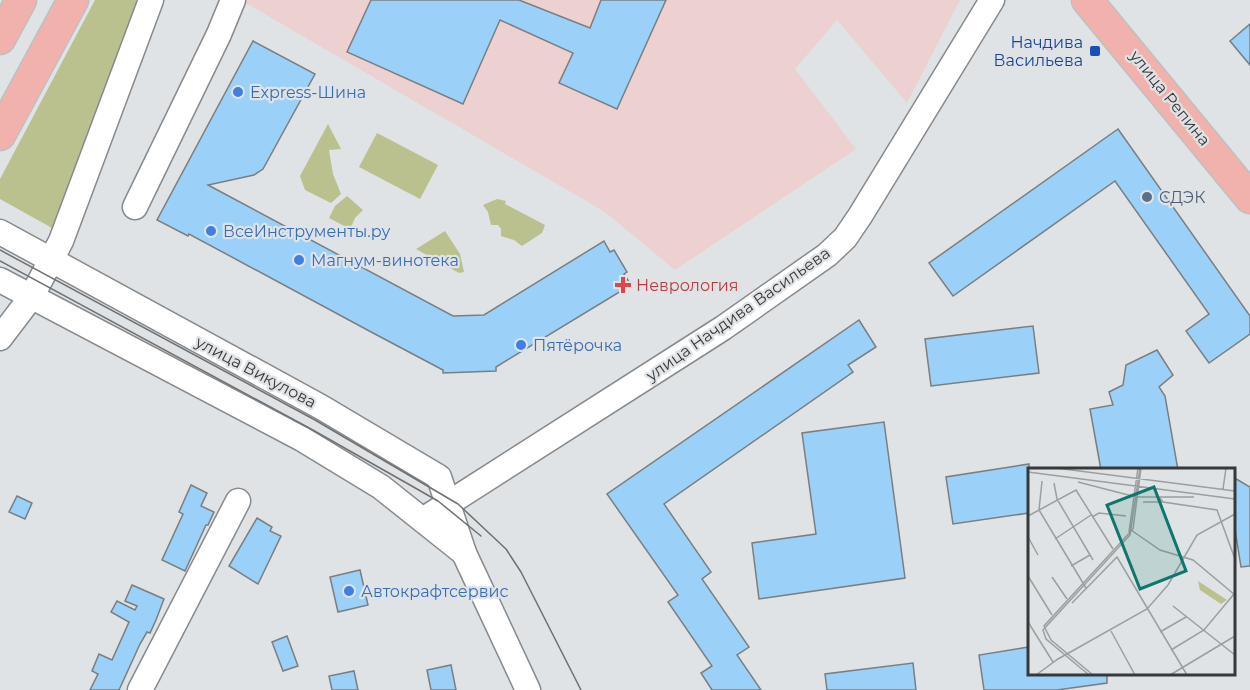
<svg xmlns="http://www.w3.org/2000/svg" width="1250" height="690" font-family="Montserrat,sans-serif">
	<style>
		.education { fill: #ecd1d0 }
		.green { fill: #bbc08f }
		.building { fill: #9bd1f9; stroke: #7b7e80; stroke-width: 1.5 }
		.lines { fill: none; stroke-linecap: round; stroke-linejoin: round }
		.minor-casing { stroke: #878a8c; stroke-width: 27 }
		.major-casing { stroke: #bfbfc0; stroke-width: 33 }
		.minor { stroke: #fff; stroke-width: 24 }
		.major { stroke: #f1b2ae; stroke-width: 30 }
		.tram { stroke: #6e7072; stroke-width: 1.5 }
		.transit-dot { fill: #1a4fb4; stroke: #dfe3e5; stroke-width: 2 }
		.shop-dot { fill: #3f7fe0; stroke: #dfe3e5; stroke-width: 2 }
		.service-dot { fill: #5c6f8a; stroke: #dfe3e5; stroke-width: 2 }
		.health-dot { fill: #e0444e; stroke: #dfe3e5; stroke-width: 2 }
		.labels { text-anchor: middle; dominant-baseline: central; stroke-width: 4.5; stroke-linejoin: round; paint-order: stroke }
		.transit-label { font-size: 16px; fill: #164399; stroke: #dfe3e5; text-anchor: end }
		.shop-label { font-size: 16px; fill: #366cbe; stroke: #dfe3e5; text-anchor: start }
		.street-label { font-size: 16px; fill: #363839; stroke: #dfe3e5 }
		.service-label { font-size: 16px; fill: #4e5e75; stroke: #dfe3e5; text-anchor: start }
		.health-label { font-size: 16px; fill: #be3a42; stroke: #dfe3e5; text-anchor: start }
		.inset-road { fill: none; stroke: #9b9fa0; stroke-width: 1.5 }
		.view { fill: #0f766e; fill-opacity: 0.15; stroke: #0f766e; stroke-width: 3 }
		.inset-edge { fill: none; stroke: #363839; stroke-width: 3 }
	</style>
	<rect width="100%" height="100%" fill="#dfe3e5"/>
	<polygon class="education" points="245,0 960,0 907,103 837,20 795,69 856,149 675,270 605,212 244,2"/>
	<g class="green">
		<polygon points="95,0 140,0 52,228 0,199 0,179"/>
		<polygon points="328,124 341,149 329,150 333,174 341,194 331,203 305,190 300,176"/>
		<polygon points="377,133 438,165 420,199 359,167"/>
		<polygon points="347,196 363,210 355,218 350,229 329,218 335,206"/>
		<polygon points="497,199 506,201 505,204 545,225 542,233 522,246 514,240 501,236 501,229 498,225 491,225 488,212 483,205"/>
		<polygon points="445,231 460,254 464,272 459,273 416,249"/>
	</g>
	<g class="building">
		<polygon points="371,0 519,0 590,28 601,0 666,0 617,109 559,83 573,53 500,20 463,104 347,52"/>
		<polygon points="1250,24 1250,65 1230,41"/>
		<polygon points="253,41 315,74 263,169 254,175 208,185 453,316 484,315 604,241 610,252 614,250 627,272 624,274 631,285 496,367 496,371 443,373 443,370 373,333 189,234 188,236 157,220"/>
		<polygon points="1118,129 1250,316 1250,334 1209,363 1186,331 1209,314 1115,181 953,296 929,263"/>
		<polygon points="859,320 876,347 848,365 853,372 664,504 711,572 702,579 749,647 737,655 761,690 712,690 701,673 712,666 668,602 678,595 607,494"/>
		<polygon points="1033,326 1039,373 931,386 925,339"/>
		<polygon points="1157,350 1173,375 1159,387 1165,396 1178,470 1101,470 1090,409 1113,405 1109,392 1123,385 1126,365"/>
		<polygon points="884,422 905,578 759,599 752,543 816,534 802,433"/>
		<polygon points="1029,464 1029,513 953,524 946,477"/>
		<polygon points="1233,477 1250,487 1250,566 1241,567 1233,517"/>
		<polygon points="191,485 207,493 201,506 214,512 208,525 206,525 185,571 162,560 183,514 179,512"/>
		<polygon points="17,496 32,503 25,519 9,512"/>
		<polygon points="257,518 272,527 270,531 281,536 258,584 229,566"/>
		<polygon points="360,570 368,605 338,612 330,577"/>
		<polygon points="132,585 164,599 156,620 150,633 147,632 140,644 119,690 90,690 98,674 92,671 99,654 112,660 129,622 111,612 117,601 135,610 137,606 125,601"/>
		<polygon points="287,636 298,666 283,671 272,642"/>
		<polygon points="1029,647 1029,674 1107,674 1107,683 1057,690 984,690 979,655"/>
		<polygon points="913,663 916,690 827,690 825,674"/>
		<polygon points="451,665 456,690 431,690 427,670"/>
		<polygon points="354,671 358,690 332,690 329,676"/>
	</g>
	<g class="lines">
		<g class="minor-casing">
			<g id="minor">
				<polyline points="135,207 219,34 233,0"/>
				<polyline points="0,232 321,407 439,477 464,553 528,690"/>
				<polyline points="0,280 302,439 381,487 464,553"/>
				<polyline points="0,338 32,296 61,241 151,0"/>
				<polyline points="424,519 723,328 827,255 845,238 860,216 992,0"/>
				<polyline points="140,690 238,501"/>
			</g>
		</g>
		<g class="major-casing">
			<g id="major">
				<polyline points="1087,0 1250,198"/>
				<polyline points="0,39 21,0"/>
				<polyline points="0,135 73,0"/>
			</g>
		</g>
		<use href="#minor" class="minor"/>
		<use href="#major" class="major"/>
		<g class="tram">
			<polyline points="0,250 315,420 458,504 506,549 521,572 581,690"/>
			<polyline points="0,261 311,429 410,485 438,501 481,536"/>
		</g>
	</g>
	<rect class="transit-dot" x="1089" y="45" width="12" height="12" rx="3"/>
	<g class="shop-dot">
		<circle cx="238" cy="92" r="6"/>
		<circle cx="211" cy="231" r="6"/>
		<circle cx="299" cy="260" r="6"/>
		<circle cx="521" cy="345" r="6"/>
		<circle cx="349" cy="591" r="6"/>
	</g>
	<circle class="service-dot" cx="1147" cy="197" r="6"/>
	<path class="health-dot" d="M620 276h6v6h6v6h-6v6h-6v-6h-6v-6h6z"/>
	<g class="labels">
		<g class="transit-label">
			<text x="1083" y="42">Начдива<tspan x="1083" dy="18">Васильева</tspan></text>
		</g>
		<g class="shop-label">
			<text x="250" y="92">Express-Шина</text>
			<text x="223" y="231">ВсеИнструменты.ру</text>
			<text x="311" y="260">Магнум-винотека</text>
			<text x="533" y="345">Пятёрочка</text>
			<text x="361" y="591">Автокрафтсервис</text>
		</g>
		<g class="street-label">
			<text transform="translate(1170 98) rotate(51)">улица Репина</text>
			<text transform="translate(738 314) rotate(-35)">улица Начдива Васильева</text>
			<text transform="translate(256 372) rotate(28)">улица Викулова</text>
		</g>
		<g class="service-label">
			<text x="1159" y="197">СДЭК</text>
		</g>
		<g class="health-label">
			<text x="636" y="285">Неврология</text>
		</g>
	</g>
	<g transform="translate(1028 468)">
		<rect width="207" height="207" fill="#dfe3e5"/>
		<path d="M170 113 199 132 193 136 172 122Z" fill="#bbc08f"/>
		<path class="inset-road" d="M28 0 207 23M0 4 207 31M14 13 11 42 58 120M50 14 108 29H166M26 15 29 31 65 92M195 21 198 0M131 29 135 34 189 42 207 91M115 34H134M0 48 48 22 85 81M64 49 71 45 98 48M103 62 132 82 165 92 207 127M101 64 110 0M0 69 10 87M27 71 63 47M43 98 62 87M0 108 24 147M24 109 39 131M44 135 89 89 159 207M145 138 207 187M0 154 25 194M83 163 107 207M132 164 158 149M143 182 176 162 206 126M8 207 30 191 119 141 140 117 169 67 207 46M61 207 18 171 15 162 102 67 112 0M65 207 23 172 16 158 105 61 113 0M142 207 207 168"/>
		<path class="view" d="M126 19 158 103 112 121 79 37Z"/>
		<rect width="207" height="207" class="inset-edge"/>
	</g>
</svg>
